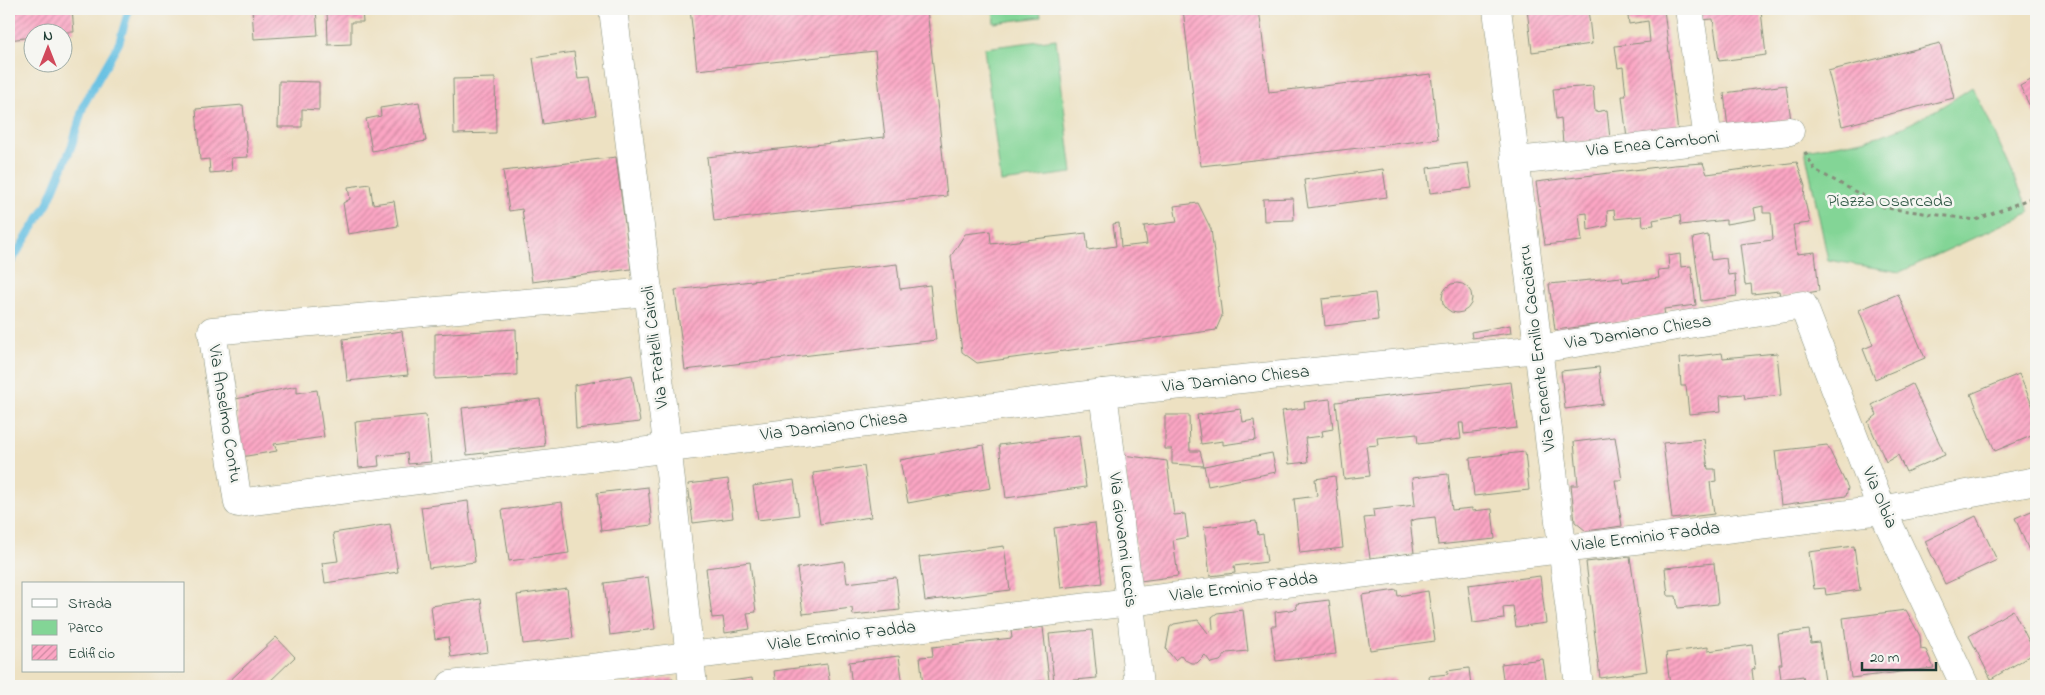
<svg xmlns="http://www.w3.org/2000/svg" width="2045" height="695" font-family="'Indie Flower',sans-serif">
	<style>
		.green { fill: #83d596; stroke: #518965 }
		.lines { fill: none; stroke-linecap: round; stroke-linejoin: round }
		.stream { stroke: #65c0e2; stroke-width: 8 }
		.building { fill: url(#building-hatch) }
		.minor-casing { stroke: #868f7b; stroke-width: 29 }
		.path { stroke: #868f7b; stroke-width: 3; stroke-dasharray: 4 4; stroke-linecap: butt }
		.minor { stroke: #fff; stroke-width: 28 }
		.labels { text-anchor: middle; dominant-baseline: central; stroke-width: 5; stroke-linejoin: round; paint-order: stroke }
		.street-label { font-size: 18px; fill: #1f3d34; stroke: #f6f6f2 }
		.park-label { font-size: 18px; fill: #335b48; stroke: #f6f6f2 }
	</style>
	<defs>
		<pattern id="building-hatch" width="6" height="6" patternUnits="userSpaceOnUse" patternTransform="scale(1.25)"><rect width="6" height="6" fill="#fca6c4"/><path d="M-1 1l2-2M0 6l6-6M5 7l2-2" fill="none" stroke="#cb88a0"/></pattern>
	</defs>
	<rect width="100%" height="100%" fill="#f6f6f2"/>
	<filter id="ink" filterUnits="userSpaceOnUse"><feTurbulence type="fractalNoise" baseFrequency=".02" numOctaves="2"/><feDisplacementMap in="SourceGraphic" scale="10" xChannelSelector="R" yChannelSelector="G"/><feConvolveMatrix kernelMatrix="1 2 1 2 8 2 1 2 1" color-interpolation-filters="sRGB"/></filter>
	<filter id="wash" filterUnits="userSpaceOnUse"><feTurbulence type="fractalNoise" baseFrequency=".0096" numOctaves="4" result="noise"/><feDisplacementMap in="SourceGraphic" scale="20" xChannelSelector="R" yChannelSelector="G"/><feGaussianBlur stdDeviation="1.12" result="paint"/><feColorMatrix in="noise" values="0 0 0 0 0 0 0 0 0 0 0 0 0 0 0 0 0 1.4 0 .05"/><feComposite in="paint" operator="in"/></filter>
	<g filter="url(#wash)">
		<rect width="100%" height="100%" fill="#ede1c2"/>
		<g class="green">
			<polygon points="993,9 1040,9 1041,17 994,23"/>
			<polygon points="1056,39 1072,173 1001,182 984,48"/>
			<path d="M1972 87 1987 116 2030 212 1900 272 1828 260 1805 150C1833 145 1864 142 1891 132 1917 122 1949 103 1972 87Z"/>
		</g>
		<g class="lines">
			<polyline class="stream" points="9,265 47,205 72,145 84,104 119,43 129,9"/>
		</g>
		<g id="blocks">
			<g class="building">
				<polygon points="9,9 72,9 74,32 32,32 32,37 9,40"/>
				<polygon points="252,9 316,9 318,35 254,39"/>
				<polygon points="327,9 368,9 368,11 362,11 363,22 351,22 351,44 328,45"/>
				<polygon points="690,9 927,9 947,196 714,221 707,157 885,137 875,51 697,70"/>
				<polygon points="1183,9 1259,9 1269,92 1431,74 1438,139 1201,166"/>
				<polygon points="1527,9 1588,9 1592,44 1532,52"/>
				<polygon points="1627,9 1664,9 1678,133 1627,139 1622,96 1626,96 1623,67 1618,68 1615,46 1650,42 1648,21 1629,24"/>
				<polygon points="1699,9 1754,9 1754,12 1761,11 1766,55 1719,61 1713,19 1701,20"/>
				<polygon points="1940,43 1954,98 1842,126 1828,71"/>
				<polygon points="574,52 578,79 590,78 596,115 543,124 533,58"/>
				<polygon points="2036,77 2036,119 2020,86"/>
				<polygon points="495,78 496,133 454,134 453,79"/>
				<polygon points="279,81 319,82 319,110 302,109 302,127 278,127"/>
				<polygon points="1786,85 1791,120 1728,128 1724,93"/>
				<polygon points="1593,86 1595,112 1607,110 1610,139 1563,144 1561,118 1556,119 1553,89"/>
				<polygon points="419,102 426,141 372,151 366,119 381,116 380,108"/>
				<polygon points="243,105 248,157 231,158 232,171 210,173 209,159 200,160 196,109"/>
				<polygon points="616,157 631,269 532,282 522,209 509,211 503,171"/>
				<polygon points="1797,162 1805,186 1804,197 1810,223 1793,225 1797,254 1815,252 1819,291 1780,297 1779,291 1752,294 1751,284 1745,285 1740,244 1773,240 1771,213 1763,213 1763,206 1754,208 1756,219 1726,224 1726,220 1681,225 1680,215 1653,220 1654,225 1643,226 1642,216 1615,219 1614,210 1607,211 1608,226 1588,230 1587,213 1579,214 1582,241 1545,245 1536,182 1674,165 1703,163 1707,174"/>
				<polygon points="1468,163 1472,188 1430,193 1427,168"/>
				<polygon points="1383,169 1387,197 1308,208 1304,180"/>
				<polygon points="370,184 373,204 394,201 398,226 348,234 343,203 350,199 348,187"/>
				<polygon points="1293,198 1294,220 1264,221 1263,199"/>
				<polygon points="1198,203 1211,229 1222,316 1216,330 977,363 962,352 951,256 965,234 990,231 991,244 1086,233 1088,250 1116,246 1113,224 1119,223 1121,247 1147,244 1144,226 1177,222 1174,206"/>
				<polygon points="1708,235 1711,260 1726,258 1728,275 1735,274 1737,296 1701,301 1693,238"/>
				<polygon points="1680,254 1681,267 1691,266 1696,305 1664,309 1665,316 1555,330 1549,284 1622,277 1623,282 1659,278 1658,270 1669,269 1668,256"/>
				<polygon points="897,264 900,289 930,285 936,340 685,370 675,290"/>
				<circle cx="1457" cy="298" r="15"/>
				<polygon points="1375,293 1378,320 1325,326 1322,299"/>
				<polygon points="1898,294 1925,358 1875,379 1863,349 1873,345 1859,310"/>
				<polygon points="1510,325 1511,333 1472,338 1471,332"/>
				<polygon points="516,329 517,375 435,379 435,334"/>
				<polygon points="402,331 408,375 347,381 343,339"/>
				<polygon points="1722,353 1723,358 1777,353 1781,395 1745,399 1744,394 1720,396 1721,411 1689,414 1686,386 1681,386 1679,358"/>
				<polygon points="1599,367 1603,404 1565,409 1561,371"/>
				<polygon points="2019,374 2036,414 2036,434 1995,451 1971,394"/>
				<polygon points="632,375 640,422 576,429 574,385"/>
				<polygon points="1511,382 1517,428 1464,434 1463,423 1459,423 1461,439 1418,444 1417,434 1377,438 1378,445 1366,446 1370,476 1344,479 1336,402"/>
				<polygon points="1912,384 1945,455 1906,472 1898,455 1886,462 1868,422 1877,415 1872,405"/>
				<polygon points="297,386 297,393 317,390 324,437 274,444 277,451 241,457 236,399"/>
				<polygon points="540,399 545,446 467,455 462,408"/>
				<polygon points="1330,399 1333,429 1322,431 1323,436 1305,438 1308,462 1289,464 1282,411 1305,408 1304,402"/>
				<polygon points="1241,409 1243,422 1254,420 1256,440 1223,445 1223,441 1201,444 1197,415"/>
				<polygon points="426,415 431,462 408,464 407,453 378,456 379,466 359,468 355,422"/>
				<polygon points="1165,415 1189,415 1190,451 1200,451 1204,466 1172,464 1172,449 1165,449"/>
				<polygon points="1079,435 1086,487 1006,498 999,445"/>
				<polygon points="1615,437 1622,480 1615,480 1622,526 1586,531 1575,522 1571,485 1578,485 1574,442"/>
				<polygon points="1704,439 1708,469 1715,469 1716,481 1710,482 1714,514 1672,519 1663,443"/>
				<polygon points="984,445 991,488 908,503 900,460"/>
				<polygon points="1827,445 1848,488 1846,496 1781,505 1775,451"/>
				<polygon points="1525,452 1529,490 1474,496 1470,458"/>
				<polygon points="1272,453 1276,472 1208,486 1204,466"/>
				<polygon points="1123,455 1167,461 1174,515 1185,514 1188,537 1173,540 1178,576 1140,581"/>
				<polygon points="864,466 871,517 820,524 813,473"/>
				<polygon points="1448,474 1452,510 1472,508 1472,511 1492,509 1495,539 1438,545 1435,517 1417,519 1410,521 1414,553 1370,558 1364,518 1374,517 1373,510 1415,505 1412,478"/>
				<polygon points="1335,476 1343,548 1300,553 1294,499 1317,496 1315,479"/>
				<polygon points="728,479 733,518 693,523 688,484"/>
				<polygon points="794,480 799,515 758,520 753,486"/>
				<polygon points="648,487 652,525 601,531 597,493"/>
				<polygon points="468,501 475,562 429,568 421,507"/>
				<polygon points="562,502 569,553 509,561 502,510"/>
				<polygon points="2036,509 2036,550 2030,553 2015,518"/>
				<polygon points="1976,516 1997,560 1945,584 1925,541"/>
				<polygon points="1256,521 1258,535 1263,534 1267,562 1234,566 1235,573 1210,576 1204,527"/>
				<polygon points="1095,523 1102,583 1061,588 1054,528"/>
				<polygon points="390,524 398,572 325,583 322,563 338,561 333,533"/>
				<polygon points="1004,546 1010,590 925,601 919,557"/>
				<polygon points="1854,546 1860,590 1826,595 1825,588 1814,589 1809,552"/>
				<polygon points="1630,557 1647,671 1600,678 1586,562"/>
				<polygon points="844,561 847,583 896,577 900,610 853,615 852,608 803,614 797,568"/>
				<polygon points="750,562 756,612 747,613 750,629 725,633 723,617 712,618 706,568"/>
				<polygon points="1714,563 1718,604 1678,608 1676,596 1668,596 1665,568"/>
				<polygon points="1540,576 1546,623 1516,627 1513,606 1503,607 1504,619 1473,623 1468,585"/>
				<polygon points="648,577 655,629 610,635 604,583"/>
				<polygon points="567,588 573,638 523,644 517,595"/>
				<polygon points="1397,590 1398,596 1428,591 1435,641 1370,650 1362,595"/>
				<polygon points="481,599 488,652 451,657 448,637 435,639 431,606"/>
				<polygon points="1329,600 1336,654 1276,661 1271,626 1276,626 1275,612 1297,609 1296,604"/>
				<polygon points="1243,610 1248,651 1227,653 1220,661 1211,663 1205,655 1197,663 1191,663 1185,660 1181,655 1175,660 1166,649 1170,627 1174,624 1198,620 1208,633 1213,629 1212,617 1217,613"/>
				<polygon points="1906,610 1920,636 1921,649 1926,650 1934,668 1851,678 1843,618"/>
				<polygon points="2013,610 2035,653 1991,679 1969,636"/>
				<polygon points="1043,627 1049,680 993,686 923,686 920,657 933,656 932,647 1012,638 1011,631"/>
				<polygon points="1092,630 1097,678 1054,682 1049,634"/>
				<polygon points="1809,630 1811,643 1819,642 1825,681 1805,684 1803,676 1781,679 1779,664 1782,664 1778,634"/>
				<polygon points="276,637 295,657 265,686 224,686"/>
				<polygon points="1752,645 1755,669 1752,670 1754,686 1670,686 1666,653 1708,647 1708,651"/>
				<polygon points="899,656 903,686 852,686 849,662"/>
				<polygon points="1543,659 1547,686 1504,686 1501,664"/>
				<polygon points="827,664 830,686 776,686 774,671"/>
				<polygon points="1469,668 1471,686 1430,686 1429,676 1448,674 1447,671"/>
				<polygon points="673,678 674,686 631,686 630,684"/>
				<polygon points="752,678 753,686 715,686 715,683"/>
				<polygon points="1395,678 1396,686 1356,686 1355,683"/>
			</g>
		</g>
	</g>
	<g filter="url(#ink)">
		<use href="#blocks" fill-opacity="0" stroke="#868f7b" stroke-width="1"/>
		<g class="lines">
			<g class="minor-casing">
				<g id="minor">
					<polyline points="613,9 666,435 693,686"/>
					<polyline points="1497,9 1579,686"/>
					<polyline points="1689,9 1708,139"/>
					<polyline points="1516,161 1790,131"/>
					<polyline points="649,292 212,331 238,503 1103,393 1539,349 1803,305 1882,510 1965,686"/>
					<polyline points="1103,393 1128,586 1139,686"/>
					<polyline points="451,685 1882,510 2036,481"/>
				</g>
			</g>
			<polyline class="path" points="1805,152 1815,170 1886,208 1976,220 2036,196"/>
			<use href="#minor" class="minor"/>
		</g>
	</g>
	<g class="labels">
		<g class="street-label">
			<text transform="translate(1653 145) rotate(-6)">Via Enea Camboni</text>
			<text transform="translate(1638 333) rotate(-9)">Via Damiano Chiesa</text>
			<text transform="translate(656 347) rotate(-97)">Via Fratelli Cairoli</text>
			<text transform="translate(1538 348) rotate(-97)">Via Tenente Emilio Cacciarru</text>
			<text transform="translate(1236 380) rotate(-6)">Via Damiano Chiesa</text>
			<text transform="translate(224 414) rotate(81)">Via Anselmo Contu</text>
			<text transform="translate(834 427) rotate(-7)">Via Damiano Chiesa</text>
			<text transform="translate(1879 498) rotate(67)">Via Olbia</text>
			<text transform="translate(1646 538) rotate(-7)">Viale Erminio Fadda</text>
			<text transform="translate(1122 540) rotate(83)">Via Giovanni Leccis</text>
			<text transform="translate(1244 588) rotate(-7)">Viale Erminio Fadda</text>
			<text transform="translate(842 637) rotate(-7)">Viale Erminio Fadda</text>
		</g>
		<g class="park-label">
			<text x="1890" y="202">Piazza Osarcada</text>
		</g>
	</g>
	<rect width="2045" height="695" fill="none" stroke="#f6f6f2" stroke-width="30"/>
	<rect x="22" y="582" width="162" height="90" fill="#f6f6f2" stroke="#a0aca6"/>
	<rect x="32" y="599" width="25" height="8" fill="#ffffff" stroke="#a0aca6"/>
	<text x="68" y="608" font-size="15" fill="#1f3d34">Strada</text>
	<rect x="32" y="620" width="25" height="15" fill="#83d596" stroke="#a0aca6"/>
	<text x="68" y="632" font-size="15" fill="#1f3d34">Parco</text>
	<rect x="32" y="645" width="25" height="15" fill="url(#building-hatch)" stroke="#a0aca6"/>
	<text x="68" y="658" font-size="15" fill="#1f3d34">Edificio</text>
	<g transform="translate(48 48)"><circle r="24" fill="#f6f6f2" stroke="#a0aca6"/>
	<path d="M0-4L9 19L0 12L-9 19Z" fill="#d1495b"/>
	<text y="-8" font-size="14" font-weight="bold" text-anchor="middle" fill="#1f3d34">N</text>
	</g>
	<path d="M1862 662v8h74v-8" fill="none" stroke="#1f3d34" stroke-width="2.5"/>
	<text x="1870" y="662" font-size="15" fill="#1f3d34" stroke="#f6f6f2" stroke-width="4" paint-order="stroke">20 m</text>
</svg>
